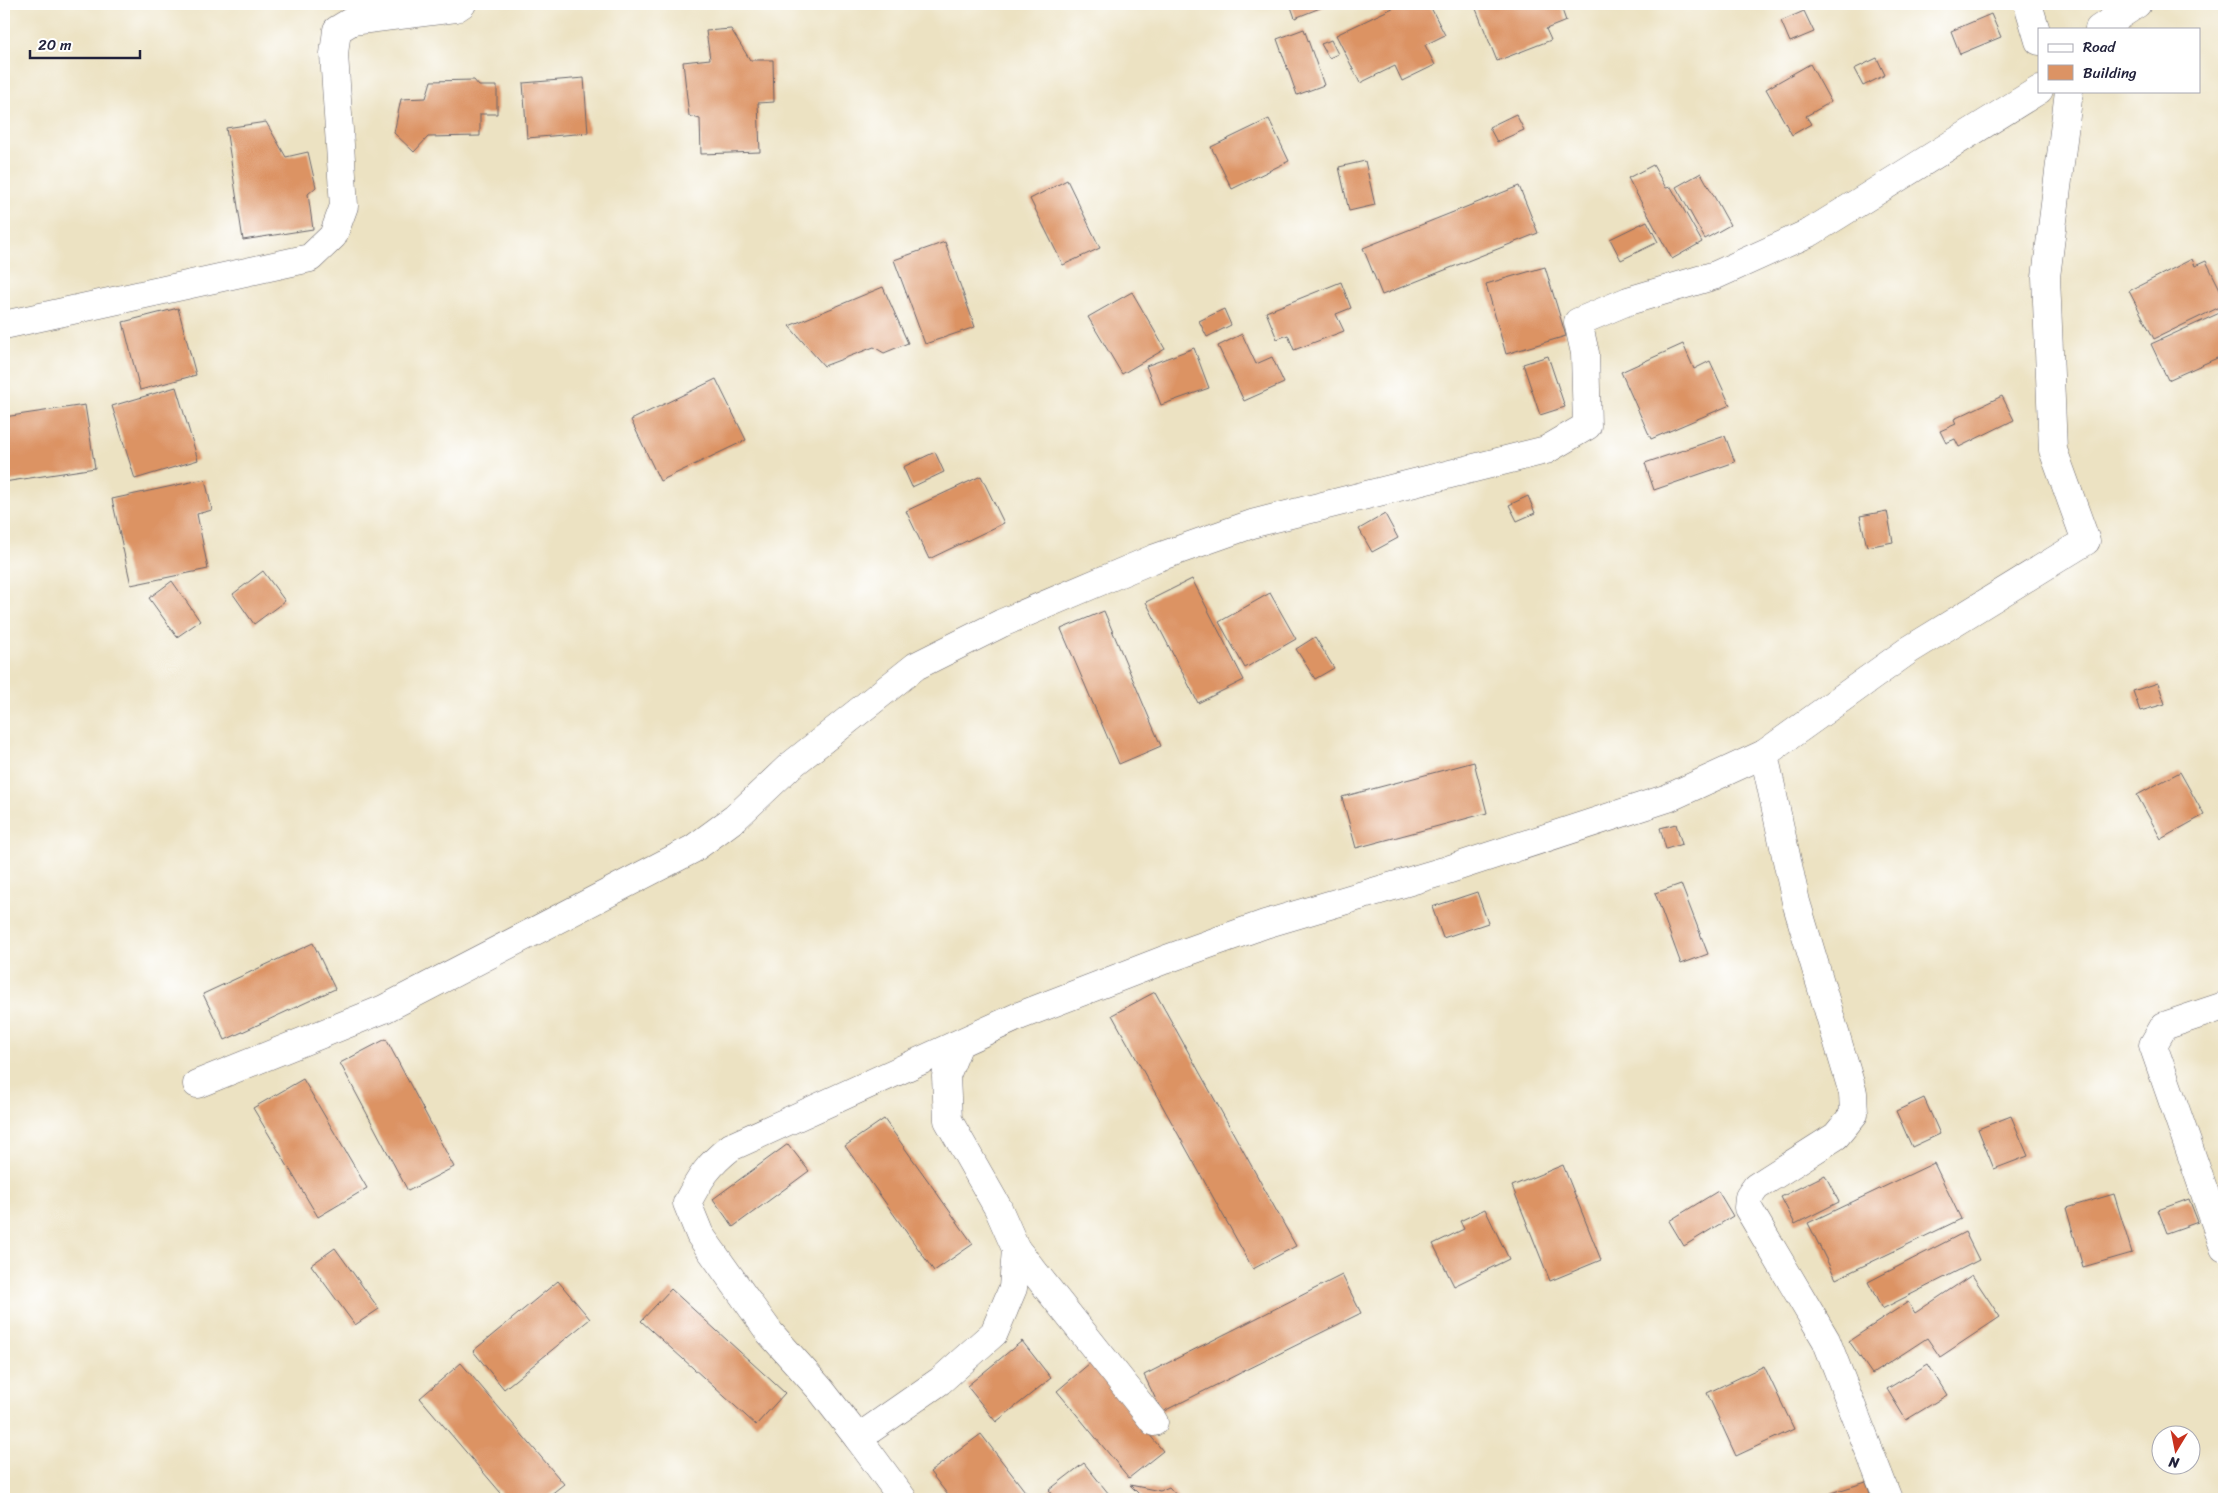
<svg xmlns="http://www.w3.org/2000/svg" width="2228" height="1503" font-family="Sriracha,sans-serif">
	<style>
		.building { fill: #dc9364 }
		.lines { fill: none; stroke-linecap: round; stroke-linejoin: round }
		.minor-casing { stroke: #69656a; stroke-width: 29 }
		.minor { stroke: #fff; stroke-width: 28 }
	</style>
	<rect width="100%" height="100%" fill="#fff"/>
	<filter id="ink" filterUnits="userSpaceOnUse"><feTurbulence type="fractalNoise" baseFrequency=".02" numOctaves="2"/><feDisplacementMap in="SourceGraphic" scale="10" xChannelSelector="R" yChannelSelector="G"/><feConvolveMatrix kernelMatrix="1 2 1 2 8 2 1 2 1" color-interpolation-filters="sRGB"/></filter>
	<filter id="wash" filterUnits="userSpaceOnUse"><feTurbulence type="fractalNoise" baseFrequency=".0096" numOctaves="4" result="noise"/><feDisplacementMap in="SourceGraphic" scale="20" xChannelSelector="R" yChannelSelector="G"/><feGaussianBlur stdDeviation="1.12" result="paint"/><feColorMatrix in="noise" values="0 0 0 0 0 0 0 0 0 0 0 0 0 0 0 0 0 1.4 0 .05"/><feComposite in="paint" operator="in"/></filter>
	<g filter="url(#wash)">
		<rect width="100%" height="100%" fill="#ece2c2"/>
		<g id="blocks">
			<g class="building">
				<polygon points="1290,4 1324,4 1325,6 1295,18"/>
				<polygon points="1401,4 1429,4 1445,35 1425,45 1435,65 1402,81 1395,66 1360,83 1336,35"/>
				<polygon points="1474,4 1560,4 1566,21 1546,29 1551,40 1497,61"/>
				<polygon points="1804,11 1814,32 1790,42 1781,21"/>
				<polygon points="1991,14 2001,37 1960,54 1951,31"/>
				<polygon points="731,29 750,60 773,60 774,102 758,103 760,152 701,154 700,119 689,116 683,62 710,59 706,31"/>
				<polygon points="1304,29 1324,85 1297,95 1277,39"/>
				<polygon points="1331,40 1338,54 1329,58 1321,44"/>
				<polygon points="1877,58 1885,75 1863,86 1854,69"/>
				<polygon points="1810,64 1831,102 1806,116 1811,124 1792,135 1766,89"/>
				<polygon points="584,78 588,133 527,138 523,83"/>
				<polygon points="474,80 479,86 497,86 497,114 480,114 480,136 428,137 414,152 394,133 401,99 426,98 431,81"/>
				<polygon points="1516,114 1524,130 1497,142 1489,127"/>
				<polygon points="1269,119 1289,161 1232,189 1211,147"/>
				<polygon points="266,122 286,157 308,152 316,187 308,194 313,229 243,240 226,128"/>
				<polygon points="1365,161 1375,205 1349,211 1339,167"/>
				<polygon points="1653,165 1666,188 1671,187 1702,242 1672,259 1628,178"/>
				<polygon points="1701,173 1730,225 1705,239 1676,187"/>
				<polygon points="1067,180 1100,248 1063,265 1030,199"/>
				<polygon points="1519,186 1538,233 1382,295 1363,248"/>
				<polygon points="1647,221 1658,242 1621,260 1610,239"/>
				<polygon points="945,242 975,327 925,344 894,260"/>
				<polygon points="2192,259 2195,266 2206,261 2224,297 2224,305 2154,339 2129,291"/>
				<polygon points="1545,267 1566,336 1506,354 1486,284"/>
				<polygon points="1341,282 1351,308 1336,314 1344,331 1294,350 1288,335 1277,339 1266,312"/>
				<polygon points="883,287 908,343 884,353 874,347 824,366 789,326"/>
				<polygon points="1132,292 1165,349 1122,374 1088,317"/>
				<polygon points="178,308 196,375 140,390 123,322"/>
				<polygon points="1224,309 1231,325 1207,337 1199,321"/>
				<polygon points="2224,311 2224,355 2168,380 2151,344"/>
				<polygon points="1242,334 1256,364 1272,357 1284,383 1244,401 1218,346"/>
				<polygon points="1683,344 1694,369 1710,361 1730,405 1651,439 1621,372"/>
				<polygon points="1194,348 1209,388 1161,405 1146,366"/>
				<polygon points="1548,356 1565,407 1540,415 1523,364"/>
				<polygon points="716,379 746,440 660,481 631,420"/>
				<polygon points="176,387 198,460 135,479 112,406"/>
				<polygon points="2002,396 2014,420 1959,447 1955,439 1946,443 1940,431 1956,424 1954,419"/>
				<polygon points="85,405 95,468 4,482 4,417"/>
				<polygon points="1725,436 1735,462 1654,490 1645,463"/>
				<polygon points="935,452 944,472 912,487 903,467"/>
				<polygon points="981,476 1004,523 929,559 906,511"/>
				<polygon points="205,479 212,510 197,514 208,569 131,585 112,499"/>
				<polygon points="1528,496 1535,513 1517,521 1509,505"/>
				<polygon points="1887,511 1893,542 1867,547 1860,516"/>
				<polygon points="1385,514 1398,538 1372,552 1359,529"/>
				<polygon points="263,571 285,601 254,624 233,594"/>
				<polygon points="1192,579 1244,680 1198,703 1146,602"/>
				<polygon points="172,581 200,621 177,637 149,598"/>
				<polygon points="1270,593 1296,639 1245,668 1219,622"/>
				<polygon points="1104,611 1161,746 1119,764 1061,629"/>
				<polygon points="1315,637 1334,668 1315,679 1296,649"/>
				<polygon points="2158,683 2165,704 2140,711 2133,691"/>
				<polygon points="1474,762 1487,813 1356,848 1342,797"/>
				<polygon points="2180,772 2204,815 2161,839 2137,795"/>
				<polygon points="1676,824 1682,844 1666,849 1660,828"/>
				<polygon points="1681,884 1708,954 1681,964 1655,893"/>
				<polygon points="1477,892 1488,923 1443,938 1432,907"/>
				<polygon points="313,943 335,989 225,1040 203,994"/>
				<polygon points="1155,992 1296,1246 1253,1269 1112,1015"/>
				<polygon points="386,1039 454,1167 408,1191 340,1063"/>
				<polygon points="303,1079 367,1188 318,1217 253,1108"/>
				<polygon points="1924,1098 1940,1134 1912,1147 1896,1111"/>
				<polygon points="2011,1116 2028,1156 1994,1169 1978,1129"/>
				<polygon points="884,1119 973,1244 934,1271 845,1146"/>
				<polygon points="788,1144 809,1171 733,1227 713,1199"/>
				<polygon points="1934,1163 1961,1219 1836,1279 1808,1223"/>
				<polygon points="1563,1165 1601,1260 1550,1281 1512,1186"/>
				<polygon points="1825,1175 1839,1202 1795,1224 1781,1197"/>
				<polygon points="1718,1191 1733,1216 1684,1246 1669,1221"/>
				<polygon points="2114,1194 2132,1253 2083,1267 2066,1208"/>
				<polygon points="2189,1199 2198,1222 2167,1233 2158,1210"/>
				<polygon points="1485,1209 1509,1259 1454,1286 1433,1244 1464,1229 1460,1221"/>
				<polygon points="1965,1232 1979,1260 1882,1309 1868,1282"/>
				<polygon points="335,1248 379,1309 355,1325 311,1265"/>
				<polygon points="1342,1275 1361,1313 1162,1412 1144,1375"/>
				<polygon points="1972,1275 2000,1317 1940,1357 1927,1338 1872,1374 1849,1341 1908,1302 1915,1313"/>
				<polygon points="558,1281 590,1319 504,1389 473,1351"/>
				<polygon points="671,1289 785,1393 756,1425 641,1321"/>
				<polygon points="1022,1341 1051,1378 996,1422 967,1386"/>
				<polygon points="461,1363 564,1484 545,1499 506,1499 420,1398"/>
				<polygon points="1090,1363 1163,1451 1129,1478 1057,1391"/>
				<polygon points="1928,1364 1947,1395 1906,1420 1887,1389"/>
				<polygon points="1764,1366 1794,1429 1736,1456 1707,1393"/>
				<polygon points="981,1434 1031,1499 951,1499 930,1472"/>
				<polygon points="1084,1463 1113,1499 1057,1499 1049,1490"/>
				<polygon points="1866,1482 1872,1499 1813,1499"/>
				<polygon points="1130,1485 1160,1491 1169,1487 1180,1499 1144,1499"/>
			</g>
		</g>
	</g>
	<g filter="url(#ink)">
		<use href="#blocks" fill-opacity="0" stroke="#69656a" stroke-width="1"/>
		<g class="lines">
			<g class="minor-casing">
				<g id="minor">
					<polyline points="2028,4 2039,41"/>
					<polyline points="2099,29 2137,4"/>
					<polyline points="4,325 310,258 333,236 344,206 334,54 337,30 352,21 456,8 462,4"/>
					<polyline points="1764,754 1796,902 1853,1093 1854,1114 1836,1136 1756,1187 1749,1197 1748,1208 1826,1340 1888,1499"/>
					<polyline points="2224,1006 2164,1026 2153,1045 2224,1248"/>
					<path d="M959 1044 946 1076 948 1120 998 1208 1016 1249 1013 1288 994 1333 940 1381 858 1438 820 1389 770 1333 700 1235 687 1203C700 1178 708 1165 731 1147L1019 1016 1164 960 1265 924 1444 871 1668 798 1764 754 1909 650 2086 541 2053 450 2046 277 2069 91"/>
					<polyline points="197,1084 384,1009 693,849 735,818 790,766 916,666 1002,623 1153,559 1255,523 1546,450 1587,426 1585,353 1578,322 1628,301 1716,275 1811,232 2039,90"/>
					<polyline points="1016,1249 1154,1422"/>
					<polyline points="858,1438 903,1499"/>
				</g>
			</g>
			<use href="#minor" class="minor"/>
		</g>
	</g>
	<rect width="2228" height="1503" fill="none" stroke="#fff" stroke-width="20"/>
	<rect x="2038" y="28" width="162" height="65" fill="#ffffff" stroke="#a7a7b1"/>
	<rect x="2048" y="44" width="25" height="8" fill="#ffffff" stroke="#a7a7b1"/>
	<text x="2083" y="52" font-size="15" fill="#22223b">Road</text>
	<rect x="2048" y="65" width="25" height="15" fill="#dc9364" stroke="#a7a7b1"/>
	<text x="2083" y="78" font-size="15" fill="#22223b">Building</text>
	<g transform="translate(2176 1450) rotate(190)"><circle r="24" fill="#ffffff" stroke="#a7a7b1"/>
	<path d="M0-4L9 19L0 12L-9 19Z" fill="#c8321e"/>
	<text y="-8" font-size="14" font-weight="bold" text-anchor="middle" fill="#22223b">N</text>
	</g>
	<path d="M30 50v8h110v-8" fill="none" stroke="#22223b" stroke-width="2.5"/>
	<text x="38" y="50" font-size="15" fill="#22223b" stroke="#ffffff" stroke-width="4" paint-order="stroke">20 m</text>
</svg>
